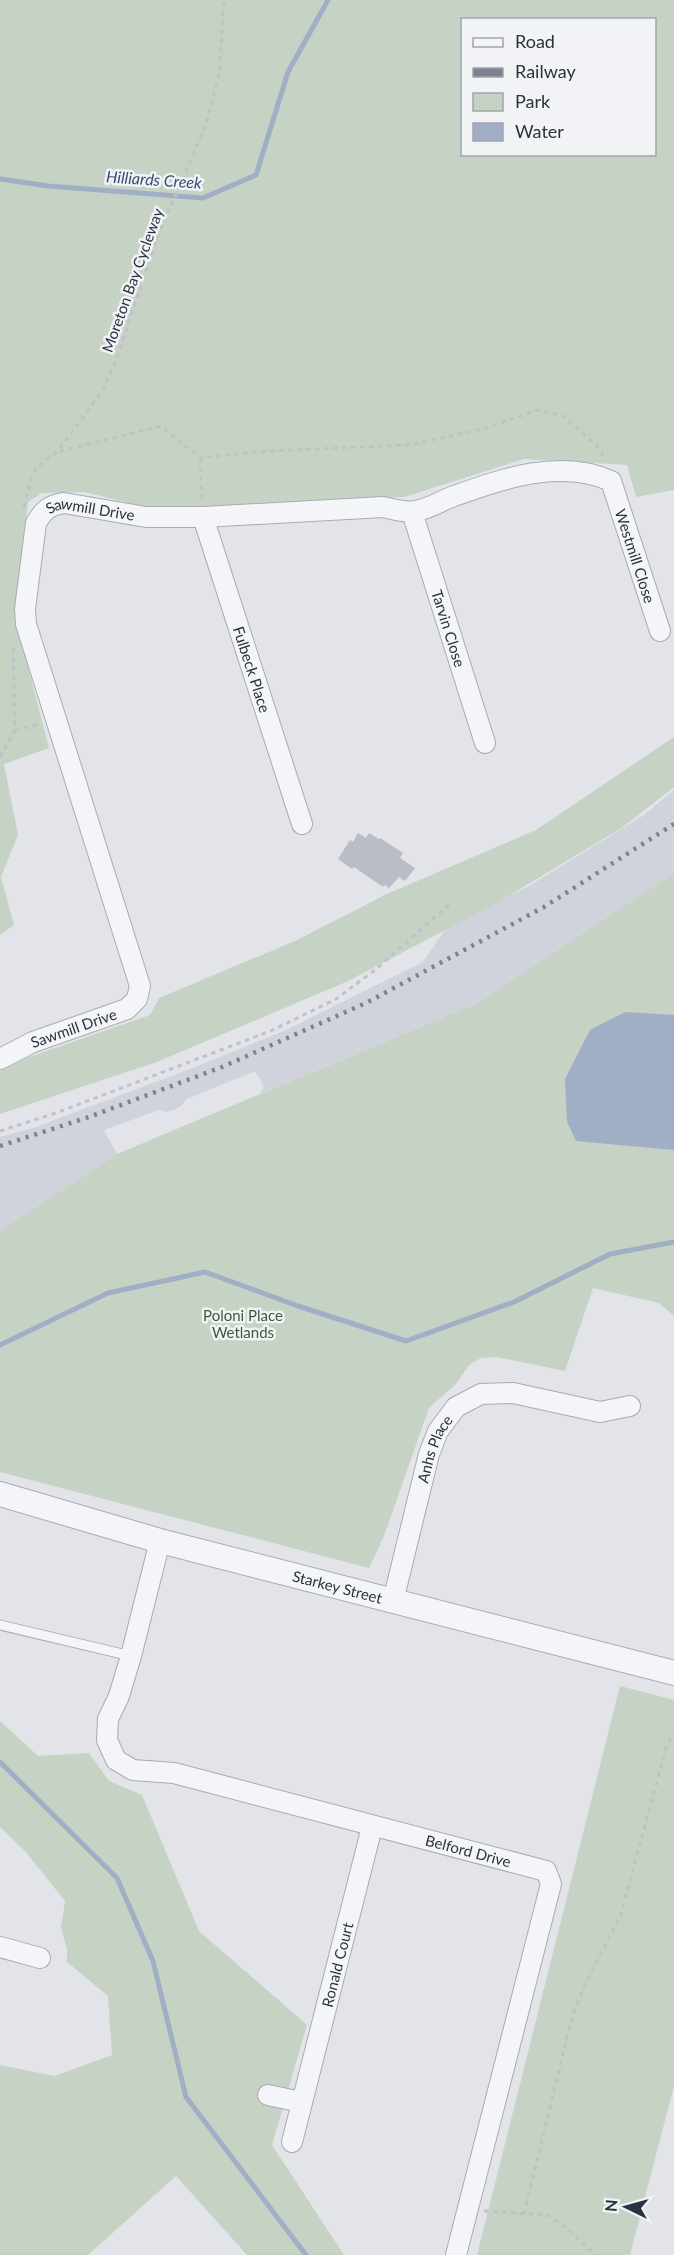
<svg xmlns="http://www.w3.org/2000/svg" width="674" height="2255" font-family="Lato,sans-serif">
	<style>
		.built { fill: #d0d3db }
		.green { fill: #c6d2c4; fill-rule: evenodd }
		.water { fill: #a0aec6 }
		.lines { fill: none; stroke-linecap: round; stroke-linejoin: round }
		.stream { stroke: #a0aec6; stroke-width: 5 }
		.building { fill: #babdc5 }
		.service-casing { stroke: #a8abb3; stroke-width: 11 }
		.minor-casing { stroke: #a8abb3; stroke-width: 22 }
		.tertiary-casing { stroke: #a8abb3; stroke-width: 26 }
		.path { stroke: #c0c2c8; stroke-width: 3; stroke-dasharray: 4.5 4.5; stroke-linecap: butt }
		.service { stroke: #f4f5f8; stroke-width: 9 }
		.minor { stroke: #f4f5f8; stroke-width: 20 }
		.tertiary { stroke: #f4f5f8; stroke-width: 24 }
		.rail { stroke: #7d8291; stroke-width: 4.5; stroke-dasharray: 3 6; stroke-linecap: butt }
		.labels { text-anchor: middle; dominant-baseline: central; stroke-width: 5; stroke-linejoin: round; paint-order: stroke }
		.street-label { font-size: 15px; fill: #2c313f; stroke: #f1f3f7 }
		.park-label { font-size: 15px; fill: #3d5a3a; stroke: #f1f3f7 }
		.water-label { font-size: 16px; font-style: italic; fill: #394c70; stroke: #f1f3f7 }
	</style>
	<rect width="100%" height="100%" fill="#e2e4e9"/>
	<polygon class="built" points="674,790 674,873 478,1003 260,1094 264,1086 255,1071 187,1099 181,1106 174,1110 166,1112 159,1110 104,1130 117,1154 0,1231 0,1137 33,1128 190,1069 286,1030 423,962 449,924 529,886 644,815"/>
	<g class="green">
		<path d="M0 0H674V490L636 497 627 465 524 459 404 497 153 509 85 492 42 493 28 502 15 616 49 748 4 764 18 835 1 877 14 925 0 935ZM462 20H654V154H462Z"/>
		<polygon points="674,737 674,787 623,827 495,904 346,982 157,1062 0,1114 0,1071 29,1057 150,1015 159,998 295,941 387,894 536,830"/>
		<polygon points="674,873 674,1316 659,1303 593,1288 565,1371 497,1357 481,1358 469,1365 456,1384 429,1408 384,1536 369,1568 0,1472 0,1231 117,1154 478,1003"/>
		<polygon points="620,1686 674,1700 674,2086 630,2255 477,2255"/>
		<polygon points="0,1721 38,1756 89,1753 109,1781 142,1795 199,1931 307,2025 272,2145 344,2255 247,2255 176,2176 88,2255 0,2255 0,2065 55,2076 112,2055 108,1996 67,1962 67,1949 61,1928 65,1901 25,1851 0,1827"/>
	</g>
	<polygon class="water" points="625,1012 674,1015 674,1150 576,1141 567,1122 565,1079 590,1030"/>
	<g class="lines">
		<g class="stream">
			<polyline points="0,179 48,186 203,198 256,175 288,72 328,0"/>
			<polyline points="0,1345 108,1293 205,1272 298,1306 406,1341 514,1302 610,1254 674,1242"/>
			<polyline points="0,1762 117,1878 153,1961 186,2097 306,2255"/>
		</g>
	</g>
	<polygon class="building" points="358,833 366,838 369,833 379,839 380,838 403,853 400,858 415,868 405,881 399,877 389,888 384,885 383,887 354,867 352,869 338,859 350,840 353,842"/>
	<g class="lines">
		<g class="service-casing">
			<polyline id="service" points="0,1625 131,1656"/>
		</g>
		<g class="minor-casing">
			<g id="minor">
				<path id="s1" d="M412 512 485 743"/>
				<path id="s2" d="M203 517 302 824"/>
				<path id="s3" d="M0 1059 33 1042 127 1009 137 999 140 986 26 624 25 609 36 523C43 511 49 505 64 503L146 517H203L383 507C393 509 405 513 415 511 430 509 440 501 454 496 502 479 561 458 611 481L660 631"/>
				<path id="s4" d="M160 1541 131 1656 119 1696 108 1719 107 1740 116 1760 133 1770 174 1773 546 1871 551 1884 456 2255"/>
				<path id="s5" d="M393 1601 429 1454 438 1431 456 1407 481 1394 513 1393 600 1412 630 1406"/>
				<polyline points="0,1947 40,1958"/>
				<polyline points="268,2095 301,2102"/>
				<path id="s6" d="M292 2142 372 1827"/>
			</g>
		</g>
		<g class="tertiary-casing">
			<g id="tertiary">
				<path id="s7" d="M0 1494 160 1541 674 1673"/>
			</g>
		</g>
		<g class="path">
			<polyline points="60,451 161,426 200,458 266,451 409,445 482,429 538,410 563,416 601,450 604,460"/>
			<polyline points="200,458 202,501"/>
			<polyline points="24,507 31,478 38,466 58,451 103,390 117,358 157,238 205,127 219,75 224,0"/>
			<polyline points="15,730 39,724"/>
			<polyline points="0,757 15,730 13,645"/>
			<polyline points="0,1131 56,1113 273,1030 336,999 375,970 451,903"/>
			<polyline points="484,2211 548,2215 568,2229 596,2255"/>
			<polyline points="524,2214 572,2017 583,1989 621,1914 666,1748 674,1733"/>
		</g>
		<use href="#service" class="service"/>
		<use href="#minor" class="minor"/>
		<use href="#tertiary" class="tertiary"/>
		<polyline class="rail" points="0,1146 89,1117 222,1067 366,1003 544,907 674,824"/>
	</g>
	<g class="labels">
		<g class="street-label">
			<text transform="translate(132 280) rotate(-70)">Moreton Bay Cycleway</text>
			<text stroke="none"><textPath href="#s3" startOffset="708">Sawmill Drive</textPath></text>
			<text stroke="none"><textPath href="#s3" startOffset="1317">Westmill Close</textPath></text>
			<text stroke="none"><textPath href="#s1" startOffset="122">Tarvin Close</textPath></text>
			<text stroke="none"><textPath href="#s2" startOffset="160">Fulbeck Place</textPath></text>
			<text stroke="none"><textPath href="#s3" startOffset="80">Sawmill Drive</textPath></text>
			<text stroke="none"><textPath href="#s5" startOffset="158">Anhs Place</textPath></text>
			<text stroke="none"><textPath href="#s7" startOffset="350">Starkey Street</textPath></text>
			<text stroke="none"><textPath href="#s4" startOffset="594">Belford Drive</textPath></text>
			<text stroke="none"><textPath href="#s6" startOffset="183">Ronald Court</textPath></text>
		</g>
		<g class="park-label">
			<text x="243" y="1315">Poloni Place<tspan x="243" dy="17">Wetlands</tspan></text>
		</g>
		<g class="water-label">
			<text transform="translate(154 179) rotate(4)">Hilliards Creek</text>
		</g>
	</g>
	<rect x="461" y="18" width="195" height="138" fill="#f1f3f7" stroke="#a2a5ad" stroke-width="1.5"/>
	<rect x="473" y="38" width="30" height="9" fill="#f4f5f8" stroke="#a2a5ad" stroke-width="1.5"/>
	<text x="515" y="48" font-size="18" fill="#2c313f">Road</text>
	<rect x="473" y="68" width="30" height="9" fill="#7d8291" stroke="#a2a5ad" stroke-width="1.5"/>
	<text x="515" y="78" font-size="18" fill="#2c313f">Railway</text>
	<rect x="473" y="93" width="30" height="18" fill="#c6d2c4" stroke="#a2a5ad" stroke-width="1.5"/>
	<text x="515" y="108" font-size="18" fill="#2c313f">Park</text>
	<rect x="473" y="123" width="30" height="18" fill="#a0aec6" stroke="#a2a5ad" stroke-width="1.5"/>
	<text x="515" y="138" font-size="18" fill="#2c313f">Water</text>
	<g transform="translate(626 2207) rotate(275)" stroke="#f1f3f7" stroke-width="4.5" paint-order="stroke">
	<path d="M0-4.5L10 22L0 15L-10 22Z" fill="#2c313f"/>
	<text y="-9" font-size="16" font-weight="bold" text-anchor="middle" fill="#2c313f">N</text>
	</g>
</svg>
